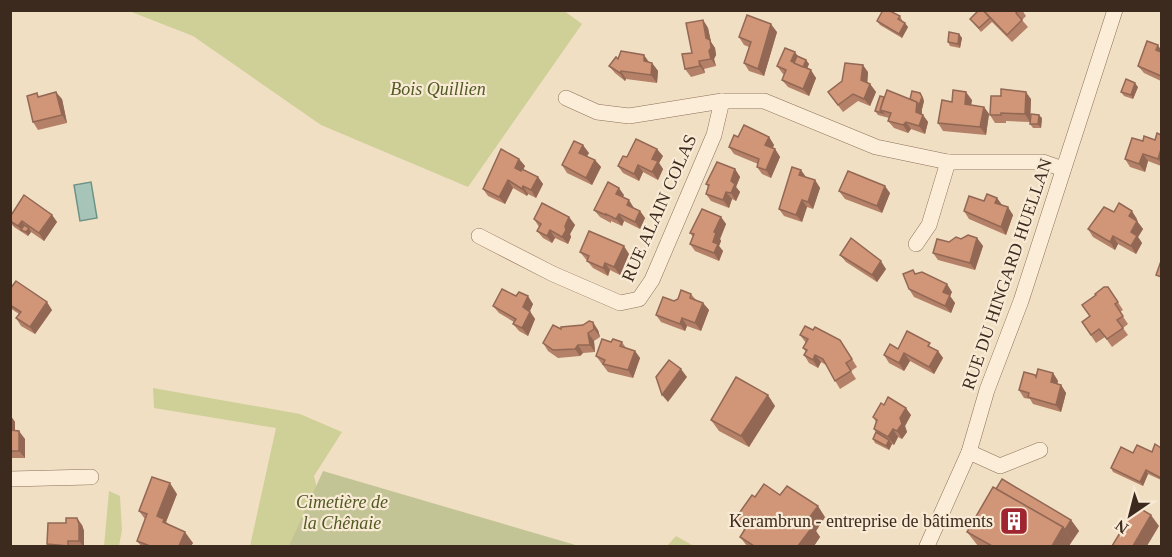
<svg xmlns="http://www.w3.org/2000/svg" width="1172" height="557" font-family="Georgia,serif">
	<style>
		.green { fill: #ced097 }
		.cemetery { fill: #c3c496 }
		.water { fill: #a6c4b8; stroke: #6c9386; stroke-width: 1.5 }
		.lines { fill: none; stroke-linecap: round; stroke-linejoin: round }
		.street-casing { stroke: #8d7059; stroke-width: 16 }
		.street { stroke: #fbedd8; stroke-width: 15 }
		.wall { fill: #b48067 }
		.shaded-wall { fill: #926854 }
		.building { fill: #d19578; stroke: #926854; stroke-width: 1.5 }
		.labels { text-anchor: middle; dominant-baseline: central; stroke-width: 4.5; stroke-linejoin: round; paint-order: stroke }
		.park-label { font-size: 18px; font-style: italic; fill: #515a23; stroke: #f8ead4 }
		.street-label { font-size: 18px; fill: #3c2a1e; stroke: #f8ead4 }
		.poi-label { font-size: 18px; fill: #3c2a1e; stroke: #f8ead4; text-anchor: end }
	</style>
	<rect width="100%" height="100%" fill="#f1dfc4"/>
	<g class="green">
		<polygon points="563,10 582,24 468,187 321,125 193,36 129,11"/>
		<polygon points="153,388 300,414 342,432 314,476 321,505 300,546 250,546 276,428 154,408"/>
		<polygon points="109,491 120,496 122,530 119,546 104,546"/>
		<polygon points="676,536 694,546 667,546"/>
	</g>
	<polygon class="cemetery" points="323,471 579,546 289,546"/>
	<polygon class="water" points="91,182 97,218 80,221 74,185"/>
	<g class="lines">
		<g class="street-casing">
			<g id="street">
				<polyline points="566,98 597,112 629,116 722,101 764,101 876,147 948,162 1043,162 1063,169"/>
				<polyline points="479,236 553,274 620,303 639,299 652,280 714,135 722,101"/>
				<polyline points="916,244 929,225 948,162"/>
				<polyline points="969,452 1000,466 1040,450"/>
				<polyline points="10,479 91,477"/>
				<polyline points="927,546 969,452 987,390 1021,301 1115,10"/>
			</g>
		</g>
		<use href="#street" class="street"/>
	</g>
	<g class="wall">
		<polygon points="986,10 1022,10 1026,16 1022,20 1028,27 1012,42 992,22 981,32 970,19 987,15"/>
		<polygon points="900,16 902,20 902,21 908,27 902,38 880,25 877,21"/>
		<polygon points="703,20 708,28 711,42 715,48 716,55 714,59 716,66 704,69 705,73 691,77 685,69 692,53"/>
		<polygon points="777,32 764,76 749,71 744,63 749,47 744,45 739,37"/>
		<polygon points="959,34 962,38 960,48 950,46 948,42"/>
		<polygon points="1161,50 1161,81 1144,73 1138,66"/>
		<polygon points="798,56 806,60 809,64 807,68 816,78 809,96 788,87 782,80 785,75 783,74 777,66"/>
		<polygon points="618,59 652,63 658,71 657,83 626,79 625,81 615,73 609,66"/>
		<polygon points="868,72 867,83 870,84 876,92 870,106 858,101 843,112 828,92"/>
		<polygon points="1138,87 1133,99 1124,96 1121,92"/>
		<polygon points="1001,96 1031,99 1030,122 1006,121 1006,123 995,123 990,115"/>
		<polygon points="884,97 910,99 923,97 924,101 922,109 922,114 928,122 925,134 911,129 908,133 894,128 888,121 889,118 878,115 875,111"/>
		<polygon points="62,99 67,123 38,130 33,122"/>
		<polygon points="972,100 971,105 984,107 989,114 986,135 943,131 938,123 952,102"/>
		<polygon points="1042,118 1041,128 1033,128 1030,124"/>
		<polygon points="1161,135 1161,166 1148,161 1145,172 1130,167 1125,159 1143,141 1155,140"/>
		<polygon points="738,137 769,137 774,145 772,148 775,149 780,157 771,178 762,174 757,167 758,164 734,154 729,147"/>
		<polygon points="589,153 587,156 595,160 601,167 592,185 567,173 562,165"/>
		<polygon points="663,156 659,163 663,169 658,180 643,172 639,181 623,173 618,166 627,157"/>
		<polygon points="519,159 525,166 523,170 538,177 543,184 536,198 528,194 527,196 513,188 505,204 488,196 483,189"/>
		<polygon points="735,169 740,177 736,187 740,192 736,201 732,199 729,208 711,201 706,194 708,187 706,184"/>
		<polygon points="806,177 815,180 820,188 813,209 807,207 802,222 784,216 779,209"/>
		<polygon points="839,191 890,193 882,213 845,199"/>
		<polygon points="624,195 623,197 634,208 640,211 645,218 640,229 624,221 622,226 611,221 611,223 600,217 594,210"/>
		<polygon points="997,198 1002,205 1013,215 1006,235 969,219 964,211 984,201"/>
		<polygon points="1114,212 1137,219 1136,220 1143,229 1138,237 1142,243 1136,254 1118,244 1115,250 1093,237 1088,229"/>
		<polygon points="52,215 57,222 44,241 31,232 28,236 14,227 10,222 10,217"/>
		<polygon points="569,217 575,225 570,234 571,237 568,244 555,238 552,243 543,238 537,231 539,227 534,219"/>
		<polygon points="721,217 726,224 720,239 721,241 719,246 723,251 719,261 695,251 690,244 693,237 690,233"/>
		<polygon points="977,238 983,246 975,270 938,260 933,253 949,242 961,239"/>
		<polygon points="580,252 629,254 620,275 610,270 608,276 593,268"/>
		<polygon points="840,255 886,269 877,282 846,262"/>
		<polygon points="913,270 916,274 952,292 950,296 955,303 951,313 914,297 909,289"/>
		<polygon points="1108,287 1123,310 1120,312 1128,324 1123,328 1128,335 1112,347 1105,337 1096,343 1082,322 1090,316"/>
		<polygon points="10,289 52,310 35,334 21,326 16,318 19,314 10,308"/>
		<polygon points="691,294 696,300 703,303 709,310 701,331 687,326 685,331 661,322 656,315 674,301"/>
		<polygon points="516,296 533,304 530,311 535,319 528,336 519,331 513,324 514,322 499,313 493,306"/>
		<polygon points="561,329 598,330 600,337 594,341 595,352 583,353 580,356 558,358 548,351 543,343"/>
		<polygon points="813,330 840,340 857,367 851,371 856,379 840,389 826,365 821,362 818,368 809,363 804,355 806,352 803,348 806,343 800,335"/>
		<polygon points="611,342 622,342 626,348 635,351 640,358 633,378 608,372 596,356"/>
		<polygon points="935,349 938,351 943,358 934,374 910,361 904,371 889,363 884,355"/>
		<polygon points="1053,373 1058,381 1057,384 1061,385 1066,393 1061,412 1033,404 1030,399 1024,398 1019,390 1036,377"/>
		<polygon points="884,405 911,415 905,426 907,432 902,439 898,437 894,445 892,444 889,450 875,443 873,439 876,432 874,429 876,422 873,417"/>
		<polygon points="775,406 749,447 719,431 711,420"/>
		<polygon points="10,415 15,422 15,431 25,439 25,458 10,458"/>
		<polygon points="1161,448 1161,480 1148,474 1143,486 1113,472 1111,468 1133,453 1152,452"/>
		<polygon points="177,494 166,522 193,543 191,546 141,546 137,541 145,519 139,511"/>
		<polygon points="780,495 825,517 816,531 820,537 814,546 747,546 740,537 744,530 735,519 755,497"/>
		<polygon points="1071,520 1079,531 1069,546 978,546 967,532"/>
		<polygon points="82,525 84,531 84,546 49,546 47,544"/>
	</g>
	<g class="shaded-wall">
		<polygon points="703,20 708,28 711,42 715,48 716,55 714,59 716,66 711,59"/>
		<polygon points="905,23 908,27 902,38 899,34"/>
		<polygon points="771,24 777,32 764,76 758,69"/>
		<polygon points="959,34 962,38 960,48 958,44"/>
		<polygon points="1158,45 1161,50 1161,57 1156,50"/>
		<polygon points="795,52 800,59 797,67 791,61"/>
		<polygon points="644,55 649,62 644,61"/>
		<polygon points="806,60 809,64 805,73 802,69"/>
		<polygon points="699,61 704,69 705,73 700,66"/>
		<polygon points="652,63 658,71 657,83 651,75"/>
		<polygon points="863,65 868,72 867,88 861,80"/>
		<polygon points="811,70 816,78 809,96 803,89"/>
		<polygon points="621,71 626,79 625,81 620,73"/>
		<polygon points="1135,83 1138,87 1133,99 1131,95"/>
		<polygon points="870,84 876,92 870,106 864,99"/>
		<polygon points="56,92 62,99 67,123 62,115"/>
		<polygon points="966,92 972,100 970,111 965,104"/>
		<polygon points="1026,92 1031,99 1030,122 1025,114"/>
		<polygon points="920,93 924,101 922,109 921,120 916,112 917,102"/>
		<polygon points="984,107 989,114 986,135 980,127"/>
		<polygon points="923,115 928,122 925,134 919,126"/>
		<polygon points="1039,115 1042,118 1041,128 1038,124"/>
		<polygon points="906,122 911,129 908,133 903,125"/>
		<polygon points="769,137 774,145 771,153 765,145"/>
		<polygon points="583,145 589,153 584,161 579,153"/>
		<polygon points="657,149 663,156 659,163 663,169 658,180 652,172 652,159"/>
		<polygon points="775,149 780,157 771,178 766,170"/>
		<polygon points="1161,149 1161,163 1158,159"/>
		<polygon points="1143,154 1148,161 1145,172 1139,164"/>
		<polygon points="519,159 525,166 520,175 515,168"/>
		<polygon points="595,160 601,167 592,185 586,178"/>
		<polygon points="638,165 643,172 639,181 634,174"/>
		<polygon points="735,169 740,177 736,187 740,192 736,201 731,193 731,181"/>
		<polygon points="801,170 806,177 799,175"/>
		<polygon points="538,177 543,184 536,198 531,190"/>
		<polygon points="508,180 513,188 505,204 499,197"/>
		<polygon points="815,180 820,188 813,209 808,202"/>
		<polygon points="523,186 528,194 527,196 522,189"/>
		<polygon points="885,186 890,193 882,213 877,206"/>
		<polygon points="619,188 624,195 621,201 616,194"/>
		<polygon points="726,192 732,199 729,208 723,200"/>
		<polygon points="997,198 1002,205 995,203"/>
		<polygon points="629,200 634,208 632,212 627,205"/>
		<polygon points="802,200 807,207 802,222 796,215"/>
		<polygon points="1008,207 1013,215 1006,235 1001,227"/>
		<polygon points="640,211 645,218 640,229 635,222"/>
		<polygon points="1132,211 1137,219 1134,224 1129,216"/>
		<polygon points="619,214 624,221 622,226 616,219"/>
		<polygon points="52,215 57,222 44,241 39,233"/>
		<polygon points="569,217 575,225 570,234 571,237 568,244 562,237 565,226"/>
		<polygon points="721,217 726,224 720,239 721,241 719,246 723,251 719,261 714,253 713,242 714,232"/>
		<polygon points="22,221 27,229 21,230 18,226"/>
		<polygon points="1137,221 1143,229 1138,237 1142,243 1136,254 1131,246 1131,232"/>
		<polygon points="29,228 31,232 28,236 26,232"/>
		<polygon points="550,230 555,238 552,243 547,236"/>
		<polygon points="1113,236 1118,244 1115,250 1110,242"/>
		<polygon points="977,238 983,246 975,270 970,263"/>
		<polygon points="624,246 629,254 620,275 614,267"/>
		<polygon points="881,261 886,269 877,282 872,275"/>
		<polygon points="605,263 610,270 608,276 603,268"/>
		<polygon points="947,284 952,292 950,296 955,303 951,313 945,306 943,292"/>
		<polygon points="528,296 533,304 528,315 523,307"/>
		<polygon points="47,302 52,310 35,334 30,327"/>
		<polygon points="703,303 709,310 701,331 695,323"/>
		<polygon points="530,312 535,319 528,336 522,328"/>
		<polygon points="682,318 687,326 685,331 680,324"/>
		<polygon points="593,322 598,330 600,337 594,329"/>
		<polygon points="588,333 594,341 595,352 590,345"/>
		<polygon points="578,345 583,353 580,356 575,349"/>
		<polygon points="635,351 640,358 633,378 628,370"/>
		<polygon points="938,351 943,358 934,374 929,367"/>
		<polygon points="904,353 910,361 904,371 899,363"/>
		<polygon points="815,355 821,362 818,368 813,360"/>
		<polygon points="681,369 687,377 668,402 662,395"/>
		<polygon points="1053,373 1058,381 1056,390 1051,382"/>
		<polygon points="1061,385 1066,393 1061,412 1056,405"/>
		<polygon points="768,395 775,406 749,447 741,436"/>
		<polygon points="906,408 911,415 905,426 907,432 902,439 897,431 900,418"/>
		<polygon points="10,415 15,422 15,438 10,431"/>
		<polygon points="893,429 898,437 894,445 888,437"/>
		<polygon points="19,431 25,439 25,458 19,451"/>
		<polygon points="889,440 892,444 889,450 886,446"/>
		<polygon points="1146,470 1148,474 1143,486 1140,482"/>
		<polygon points="170,483 177,494 166,522 171,530 171,533 157,516"/>
		<polygon points="818,506 825,517 816,531 820,537 814,546 798,546 806,522"/>
		<polygon points="1151,515 1159,526 1147,546 1133,546"/>
		<polygon points="77,518 82,525 84,531 84,546 83,546 79,541"/>
		<polygon points="1071,520 1079,531 1072,541 1065,530"/>
		<polygon points="1063,527 1072,541 1069,546 1052,546"/>
		<polygon points="185,532 193,543 191,546 179,546"/>
	</g>
	<g class="building">
		<polygon points="883,10 888,10 900,16 898,19 905,23 899,34 877,21"/>
		<polygon points="979,10 983,10 990,18 979,28 970,19"/>
		<polygon points="986,10 1019,10 1016,13 1022,20 1007,35 985,12"/>
		<polygon points="747,15 771,24 758,69 744,63 751,42 739,37"/>
		<polygon points="703,20 706,38 710,40 711,48 709,51 711,59 699,61 700,66 685,69 682,54 692,53 686,23"/>
		<polygon points="949,32 959,34 958,44 948,42"/>
		<polygon points="1147,41 1158,45 1156,50 1161,52 1161,76 1138,66"/>
		<polygon points="785,48 795,52 791,61 811,70 803,89 782,80 786,70 777,66"/>
		<polygon points="621,51 644,55 644,61 652,63 651,75 621,71 620,73 609,66 616,57 618,59"/>
		<polygon points="797,56 806,60 803,67 794,63"/>
		<polygon points="845,63 863,65 861,80 870,84 864,99 853,94 838,105 828,92 842,81"/>
		<polygon points="1126,79 1135,83 1131,95 1121,92"/>
		<polygon points="1001,89 1026,92 1025,114 1001,113 1001,115 990,115 991,96 1001,96"/>
		<polygon points="887,90 917,102 916,112 923,115 919,126 906,122 903,125 888,121 891,113 880,110"/>
		<polygon points="953,90 966,92 965,104 984,107 980,127 938,123 942,100 952,102"/>
		<polygon points="912,91 920,93 922,97 919,105 917,102 910,99"/>
		<polygon points="56,92 62,115 33,122 27,96 37,93 38,97"/>
		<polygon points="880,96 884,97 880,110 883,113 875,111"/>
		<polygon points="1031,114 1039,115 1038,124 1030,124"/>
		<polygon points="744,125 769,137 765,145 775,149 766,170 757,167 759,159 729,147 734,135 738,137"/>
		<polygon points="1157,133 1161,135 1161,149 1158,159 1143,154 1139,164 1125,159 1132,138 1143,141 1144,136 1155,140"/>
		<polygon points="636,139 657,149 652,159 658,161 652,172 638,165 634,174 618,166 623,156 627,157"/>
		<polygon points="574,141 583,145 579,153 595,160 586,178 562,165"/>
		<polygon points="501,149 519,159 515,168 521,171 522,169 538,177 531,190 523,186 522,189 508,180 499,197 483,189"/>
		<polygon points="717,162 735,169 731,181 735,184 731,193 726,192 723,200 706,194 709,185 706,184"/>
		<polygon points="792,167 801,170 799,175 815,180 808,202 802,200 796,215 779,209"/>
		<polygon points="848,171 885,186 877,206 839,191"/>
		<polygon points="608,182 619,188 616,194 629,200 627,205 640,211 635,222 619,214 616,219 606,214 606,215 594,210"/>
		<polygon points="987,194 997,198 995,203 1008,207 1001,227 964,211 969,196 984,201"/>
		<polygon points="24,195 52,215 39,233 22,221 18,226 10,221 10,217"/>
		<polygon points="542,203 569,217 565,226 566,230 562,237 550,230 547,236 537,231 541,224 534,219"/>
		<polygon points="1119,203 1132,211 1129,216 1137,221 1131,232 1137,236 1131,246 1113,236 1110,242 1088,229 1104,207 1114,212"/>
		<polygon points="702,209 721,217 714,232 716,233 713,242 718,244 714,253 690,244 694,234 690,233"/>
		<polygon points="24,225 29,228 26,232 21,230"/>
		<polygon points="589,231 624,246 614,267 605,263 603,268 587,261 589,256 580,252"/>
		<polygon points="968,235 977,238 970,263 933,253 937,239 949,242 956,237 961,239"/>
		<polygon points="851,238 881,261 872,275 840,255"/>
		<polygon points="1161,261 1161,277 1156,275"/>
		<polygon points="913,270 915,274 922,272 947,284 943,292 950,295 945,306 909,289 903,274"/>
		<polygon points="16,281 47,302 30,327 16,318 21,312 10,305 10,289"/>
		<polygon points="1104,287 1108,287 1118,302 1115,304 1123,316 1117,320 1123,328 1107,339 1099,329 1091,335 1082,322 1090,316 1082,305 1096,295 1095,294"/>
		<polygon points="502,289 516,296 519,292 528,296 523,307 530,312 522,328 513,324 516,319 493,306"/>
		<polygon points="681,290 691,294 690,298 703,303 695,323 682,318 680,324 656,315 663,297 674,301 678,299"/>
		<polygon points="589,321 593,322 594,329 588,333 590,345 578,345 575,349 553,350 543,343 553,325 561,329 561,327 583,325"/>
		<polygon points="805,326 813,330 815,327 840,340 852,359 846,363 851,371 835,381 823,359 815,355 813,360 804,355 807,350 803,348 808,339 800,335"/>
		<polygon points="907,331 930,343 928,346 938,351 929,367 904,353 899,363 884,355 890,344 898,349"/>
		<polygon points="602,339 611,342 613,339 622,342 620,346 635,351 628,370 603,364 605,360 596,356"/>
		<polygon points="669,360 681,369 662,395 656,377"/>
		<polygon points="1038,369 1053,373 1051,382 1061,385 1056,405 1028,397 1029,393 1019,390 1024,372 1035,375 1036,377"/>
		<polygon points="736,377 768,395 741,436 711,420"/>
		<polygon points="888,397 906,408 900,418 902,424 897,431 893,429 888,437 874,429 877,420 873,417 881,403 884,405"/>
		<polygon points="10,430 19,431 19,451 10,451"/>
		<polygon points="876,432 889,440 886,446 873,439"/>
		<polygon points="1155,444 1161,448 1161,478 1146,470 1140,482 1111,468 1121,447 1133,453 1137,445 1152,452"/>
		<polygon points="152,477 170,483 157,516 164,519 163,522 185,532 179,546 150,546 137,541 147,514 139,511"/>
		<polygon points="1002,479 1071,520 1065,530 1063,527 996,489"/>
		<polygon points="764,484 780,495 787,486 818,506 806,522 813,526 798,546 754,546 740,537 747,526 735,519 752,495 755,497"/>
		<polygon points="993,487 1063,527 1052,546 992,546 967,532"/>
		<polygon points="1136,506 1151,515 1133,546 1112,546"/>
		<polygon points="66,518 77,518 79,524 79,541 68,541 68,546 47,544 48,523 66,523"/>
	</g>
	<defs>
		<g id="building-square" transform="scale(1.5)"><rect x="-9" y="-9" width="18" height="18" rx="4" fill="#9f2531" stroke="#f8ead4"/><path d="M-4-6H4V6H1V3H-1V6H-4ZM-2.5-4.3h1.7v1.8h-1.7ZM.8-4.3h1.7v1.8H.8ZM-2.5-1h1.7V.8h-1.7ZM.8-1h1.7V.8H.8Z" fill="#fff"/></g>
	</defs>
	<g fill-rule="evenodd">
		<use href="#building-square" x="1014" y="521"/>
	</g>
	<g class="labels">
		<g class="park-label">
			<text x="438" y="89">Bois Quillien</text>
			<text x="342" y="502">Cimetière de<tspan x="342" dy="21">la Chênaie</tspan></text>
		</g>
		<g class="street-label">
			<text transform="translate(659 208) rotate(-66)">RUE ALAIN COLAS</text>
			<text transform="translate(1007 274) rotate(-71)">RUE DU HINGARD HUELLAN</text>
		</g>
		<g class="poi-label">
			<text x="993" y="521">Kerambrun - entreprise de bâtiments</text>
		</g>
	</g>
	<rect width="1172" height="557" fill="none" stroke="#3c2a1e" stroke-width="24"/>
	<g transform="translate(1130 515) rotate(215)" stroke="#f8ead4" stroke-width="4.5" paint-order="stroke">
	<path d="M0-4.5L10 22L0 15L-10 22Z" fill="#3c2a1e"/>
	<text y="-9" font-size="16" font-weight="bold" text-anchor="middle" fill="#3c2a1e">N</text>
	</g>
</svg>
